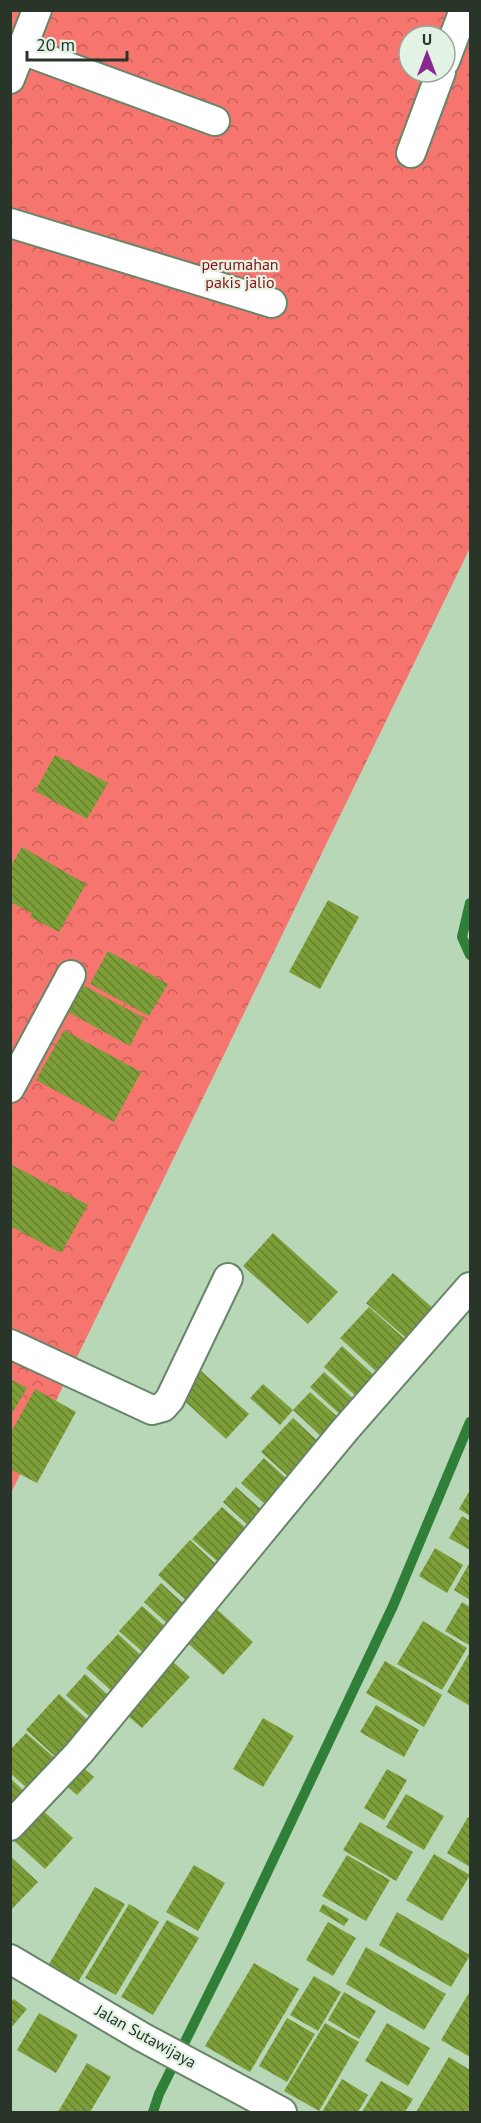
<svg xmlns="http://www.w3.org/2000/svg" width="481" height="2123" font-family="'PT Sans',sans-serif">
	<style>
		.forest { fill: url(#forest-crowns); fill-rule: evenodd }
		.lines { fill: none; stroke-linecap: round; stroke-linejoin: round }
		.stream { stroke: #2f7f38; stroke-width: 10 }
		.building { fill: url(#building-back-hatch) }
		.minor-casing { stroke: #678568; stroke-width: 32 }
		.minor { stroke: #fff; stroke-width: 28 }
		.labels { text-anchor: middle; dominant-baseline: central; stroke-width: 4.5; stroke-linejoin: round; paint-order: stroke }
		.park-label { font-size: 16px; fill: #8d0f19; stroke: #e3f3e3 }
		.street-label { font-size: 16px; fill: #293529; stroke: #e3f3e3 }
	</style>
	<defs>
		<pattern id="forest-crowns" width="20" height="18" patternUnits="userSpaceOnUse" patternTransform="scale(1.5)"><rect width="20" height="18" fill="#f6756e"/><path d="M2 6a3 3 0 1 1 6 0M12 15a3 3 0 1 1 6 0" fill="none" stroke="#c7615a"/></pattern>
		<pattern id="building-back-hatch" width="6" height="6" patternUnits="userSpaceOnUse" patternTransform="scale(1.5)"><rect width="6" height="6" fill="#7d9e38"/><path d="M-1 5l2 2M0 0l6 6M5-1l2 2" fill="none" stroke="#66822f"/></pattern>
	</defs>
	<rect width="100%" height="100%" fill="#b7d7b7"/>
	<path class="forest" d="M11 11H470V548L11 1493ZM409 36H445V72H409Z"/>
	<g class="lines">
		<g class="stream">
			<polyline points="470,903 462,937 470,955"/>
			<polyline points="153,2112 159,2094 230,1951 393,1606 470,1422"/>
		</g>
	</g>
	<g class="building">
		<polygon points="55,755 108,783 87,819 35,791"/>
		<polygon points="22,847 86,884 59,932 30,917 32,913 10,902 10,867"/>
		<polygon points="328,900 359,917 320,989 289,972"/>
		<polygon points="108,951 168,984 149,1016 90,984"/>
		<polygon points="81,984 144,1018 130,1046 66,1011"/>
		<polygon points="64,1030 141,1072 114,1122 36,1080"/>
		<polygon points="10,1164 88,1205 61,1253 10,1226"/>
		<polygon points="273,1233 338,1292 308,1324 243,1266"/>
		<polygon points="393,1273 434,1309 407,1339 366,1303"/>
		<polygon points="369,1307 408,1342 379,1374 340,1338"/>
		<polygon points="342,1346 376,1377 358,1398 324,1367"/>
		<polygon points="200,1370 249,1414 226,1439 178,1395"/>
		<polygon points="324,1372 357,1402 343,1417 310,1387"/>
		<polygon points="10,1379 27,1388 10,1417"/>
		<polygon points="263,1384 293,1410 280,1425 250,1398"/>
		<polygon points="35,1389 76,1412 37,1483 10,1469 10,1434"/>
		<polygon points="310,1392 341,1420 324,1439 293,1410"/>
		<polygon points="293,1418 323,1446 292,1480 261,1452"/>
		<polygon points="264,1458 288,1480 265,1504 241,1483"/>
		<polygon points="236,1487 264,1512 250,1527 223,1502"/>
		<polygon points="470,1490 470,1516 459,1509"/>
		<polygon points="222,1507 247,1529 217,1561 192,1539"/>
		<polygon points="462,1516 470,1521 470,1550 449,1538"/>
		<polygon points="190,1540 219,1567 187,1601 158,1575"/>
		<polygon points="435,1548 463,1565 447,1593 419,1576"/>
		<polygon points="470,1562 470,1600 454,1590"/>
		<polygon points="161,1583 187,1607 170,1626 144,1602"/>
		<polygon points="462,1602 470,1607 469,1645 445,1631"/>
		<polygon points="211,1604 253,1642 223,1675 181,1637"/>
		<polygon points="142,1606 169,1630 146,1655 119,1631"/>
		<polygon points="423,1621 467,1648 442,1690 397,1664"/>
		<polygon points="118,1634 146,1660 115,1694 86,1668"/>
		<polygon points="470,1652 470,1706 447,1692"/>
		<polygon points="170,1659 190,1677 142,1728 122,1711"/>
		<polygon points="385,1661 442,1695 424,1727 366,1693"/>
		<polygon points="85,1674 109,1696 90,1717 66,1695"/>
		<polygon points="59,1694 90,1722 57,1758 26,1730"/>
		<polygon points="376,1705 419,1730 404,1757 360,1732"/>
		<polygon points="263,1718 294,1736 263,1787 233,1769"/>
		<polygon points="26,1733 56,1759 28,1789 10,1773 10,1750"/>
		<polygon points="78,1763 94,1777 77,1795 61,1781"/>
		<polygon points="387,1769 407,1780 384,1820 364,1808"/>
		<polygon points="10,1778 26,1793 10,1810"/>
		<polygon points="406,1794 444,1816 424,1850 386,1827"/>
		<polygon points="39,1807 73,1838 45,1869 11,1838"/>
		<polygon points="468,1817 470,1819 470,1867 447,1853"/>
		<polygon points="360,1822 413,1852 396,1881 343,1850"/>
		<polygon points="434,1854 470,1875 442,1921 406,1900"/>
		<polygon points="347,1855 390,1880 366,1921 322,1896"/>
		<polygon points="10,1856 38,1882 10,1911"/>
		<polygon points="194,1865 225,1883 198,1931 166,1912"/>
		<polygon points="95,1887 125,1904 78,1982 49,1964"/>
		<polygon points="129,1904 159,1922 116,1995 85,1978"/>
		<polygon points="323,1904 349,1919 344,1926 319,1911"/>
		<polygon points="397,1912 470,1955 451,1987 379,1945"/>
		<polygon points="167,1920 199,1938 153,2015 121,1997"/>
		<polygon points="328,1922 356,1938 333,1976 306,1960"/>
		<polygon points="366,1947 446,1994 424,2030 346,1984"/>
		<polygon points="254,1963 299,1989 250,2072 205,2046"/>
		<polygon points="314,1976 341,1992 318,2031 290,2015"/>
		<polygon points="470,1991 470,2057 441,2040"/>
		<polygon points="344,1992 376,2011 359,2039 328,2020"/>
		<polygon points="14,1999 27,2009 10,2029 10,2003"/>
		<polygon points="39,2013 78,2035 56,2073 17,2050"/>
		<polygon points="287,2018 315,2034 287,2082 259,2066"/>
		<polygon points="325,2023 359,2042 319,2111 284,2091"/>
		<polygon points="387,2023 430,2048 408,2086 365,2061"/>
		<polygon points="449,2057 470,2070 470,2112 416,2112"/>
		<polygon points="87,2063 111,2077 90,2112 58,2112"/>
		<polygon points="342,2079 368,2095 358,2112 322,2112"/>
		<polygon points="381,2081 413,2099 405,2112 362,2112"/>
	</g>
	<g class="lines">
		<g class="minor-casing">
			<g id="minor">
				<polyline points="22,50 215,121"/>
				<polyline points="445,61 464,10"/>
				<polyline points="10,79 37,10"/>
				<polyline points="411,153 441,72"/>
				<polyline points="10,223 272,303"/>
				<polyline points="10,1088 71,975"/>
				<polyline points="10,1344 152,1410 163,1407 170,1399 228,1278"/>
				<polyline points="10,1826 79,1753 344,1431 470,1287"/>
				<polyline points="10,1959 142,2037 282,2112"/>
			</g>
		</g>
		<use href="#minor" class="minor"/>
	</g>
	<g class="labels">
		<g class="park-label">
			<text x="240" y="264">perumahan<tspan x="240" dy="18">pakis jalio</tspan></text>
		</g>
		<g class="street-label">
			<text transform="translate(146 2036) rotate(29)">Jalan Sutawijaya</text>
		</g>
	</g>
	<rect width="481" height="2123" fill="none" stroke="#293529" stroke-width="24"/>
	<g transform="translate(427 54)"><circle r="28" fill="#e3f3e3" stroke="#99a799" stroke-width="1.5"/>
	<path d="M0-4.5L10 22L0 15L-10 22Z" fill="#8a2891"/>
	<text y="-9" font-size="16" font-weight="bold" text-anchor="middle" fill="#293529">U</text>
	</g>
	<path d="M27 51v9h100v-9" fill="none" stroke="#293529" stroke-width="3"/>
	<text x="36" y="51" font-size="18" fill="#293529" stroke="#e3f3e3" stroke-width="4.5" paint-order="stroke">20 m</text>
</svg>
